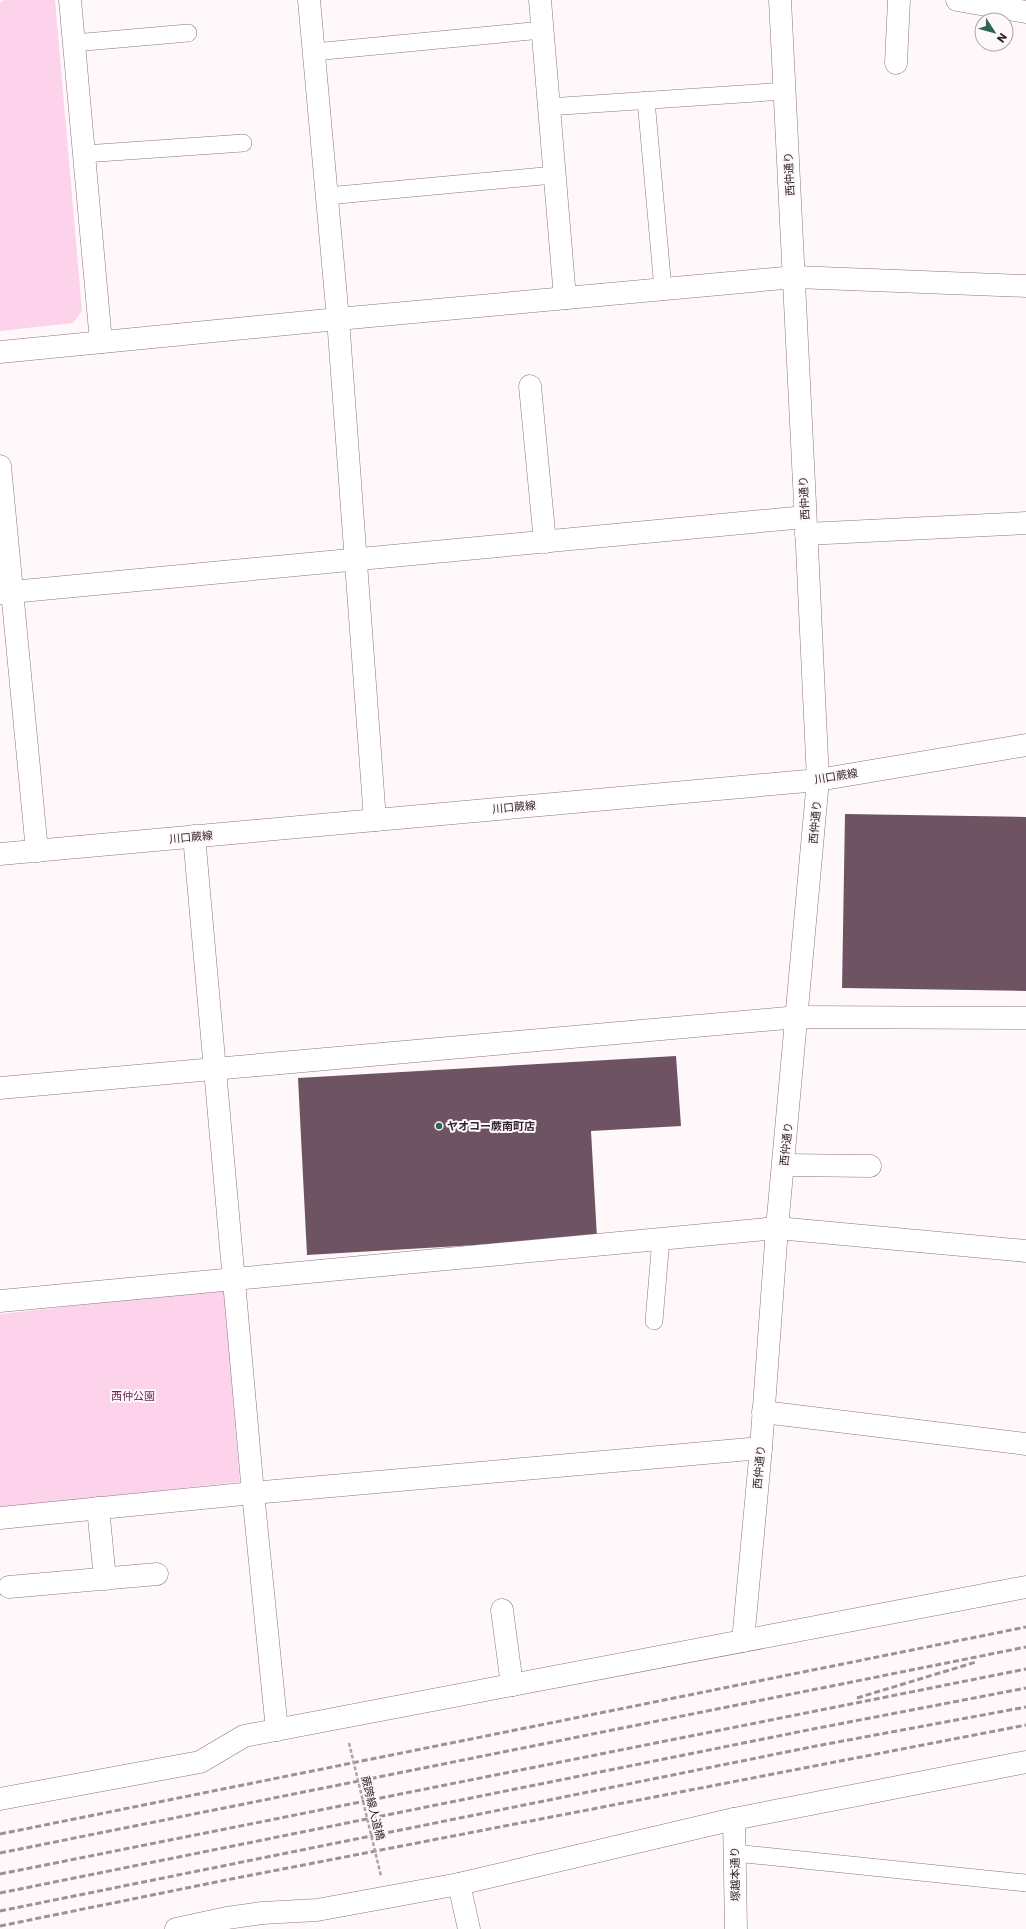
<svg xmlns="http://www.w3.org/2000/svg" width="1026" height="1929" font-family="Poppins,'Noto Sans JP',sans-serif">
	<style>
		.green { fill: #fdd3eb }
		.building { fill: #6e5363 }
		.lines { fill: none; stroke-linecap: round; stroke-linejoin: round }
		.lane-casing { stroke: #8e7282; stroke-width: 18 }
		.street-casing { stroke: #8e7282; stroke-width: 23 }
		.secondary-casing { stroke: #8e7282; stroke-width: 23 }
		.lane { stroke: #fff; stroke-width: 17 }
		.street { stroke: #fff; stroke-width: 22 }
		.secondary { stroke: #fff; stroke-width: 22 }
		.rail { stroke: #9b9297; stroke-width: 3; stroke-dasharray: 6 3; stroke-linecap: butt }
		.path-bridge { stroke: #aca4a9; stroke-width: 2.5; stroke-dasharray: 4 2; stroke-linecap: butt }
		.poi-dot { fill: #2e664d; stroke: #fef8fb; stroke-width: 1.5 }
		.labels { text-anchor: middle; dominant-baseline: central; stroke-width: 4; stroke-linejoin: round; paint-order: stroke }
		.street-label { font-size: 11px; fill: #31252c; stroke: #fef8fb }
		.poi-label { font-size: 11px; font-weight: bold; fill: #31252c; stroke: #fef8fb; text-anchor: start }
		.park-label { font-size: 11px; fill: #6c2954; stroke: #fef8fb }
	</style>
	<rect width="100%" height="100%" fill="#fef8fb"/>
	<g class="green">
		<polygon points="4,0 55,0 82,311 73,323 0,331 0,3"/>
		<polygon points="224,1289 240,1482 0,1508 0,1314"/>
	</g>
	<g class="building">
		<polygon points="845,814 1026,817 1026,991 842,988"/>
		<polygon points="676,1056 681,1126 591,1131 597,1238 307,1255 298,1078"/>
	</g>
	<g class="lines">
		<g class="lane-casing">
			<g id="lane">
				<polyline points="74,43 188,33"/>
				<polyline points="314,52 542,30"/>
				<polyline points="646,100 663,289"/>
				<polyline points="548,107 785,91"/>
				<polyline points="84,154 243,143"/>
				<polyline points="327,196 554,175"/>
				<polyline points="654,1321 661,1239"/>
				<polyline points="735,1853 1026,1883"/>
			</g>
		</g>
		<g class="street-casing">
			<g id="street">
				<polyline points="70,0 101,342"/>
				<polyline points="309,0 338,319 375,820"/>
				<polyline points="540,0 565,298"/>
				<polyline points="957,0 1026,12"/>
				<polyline points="896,63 899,0"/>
				<polyline points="0,352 338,319 795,277 1026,286"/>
				<polyline points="530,386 545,542"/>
				<polyline points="0,466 37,851"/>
				<polyline points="806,534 1026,523"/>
				<polyline points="0,593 805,517"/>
				<polyline points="194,836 253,1493 277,1730"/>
				<polyline points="0,1088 798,1017 1026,1018"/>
				<polyline points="784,1165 870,1166"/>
				<polyline points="0,1301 777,1228 1026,1251"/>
				<polyline points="763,1412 1026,1444"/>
				<polyline points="98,1508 105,1579"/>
				<polyline points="0,1518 253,1493 761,1448"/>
				<polyline points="9,1587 157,1574"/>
				<polyline points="502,1610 512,1685"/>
				<polyline points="743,1641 761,1448 777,1228 818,780"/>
				<polyline points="0,1799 200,1762 244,1736 1026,1587"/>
				<polyline points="459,1884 469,1929"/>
				<polyline points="176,1929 227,1918 262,1913 317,1910 459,1884 734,1819 1026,1762"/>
			</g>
		</g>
		<g class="secondary-casing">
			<g id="secondary">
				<path d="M780 0C795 260 805 520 818 780"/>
				<polyline points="0,854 818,780 1026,745"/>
				<polyline points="734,1819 736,1929"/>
			</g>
		</g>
		<use href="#lane" class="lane"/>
		<use href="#street" class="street"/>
		<use href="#secondary" class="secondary"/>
		<g class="rail">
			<polyline points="857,1698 976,1662"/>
			<polyline points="0,1834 1026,1627"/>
			<polyline points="0,1853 1026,1647"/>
			<polyline points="0,1874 1026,1669"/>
			<polyline points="0,1893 813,1729 1026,1688"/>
			<polyline points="0,1911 816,1746 1026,1707"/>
			<polyline points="0,1926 226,1880 1026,1725"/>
		</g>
		<polyline class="path-bridge" points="349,1743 381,1876"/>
	</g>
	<circle class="poi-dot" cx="439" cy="1126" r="4"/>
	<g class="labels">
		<g class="street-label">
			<text transform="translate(789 174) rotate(-93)">西仲通り</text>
			<text transform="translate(804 498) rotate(-93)">西仲通り</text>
			<text transform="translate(836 776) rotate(-9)">川口蕨線</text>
			<text transform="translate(514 807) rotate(-5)">川口蕨線</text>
			<text transform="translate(815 822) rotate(-85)">西仲通り</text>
			<text transform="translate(191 837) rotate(-5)">川口蕨線</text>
			<text transform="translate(786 1144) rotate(-84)">西仲通り</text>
			<text transform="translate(759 1467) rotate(-85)">西仲通り</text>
			<text transform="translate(373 1808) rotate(76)">蕨跨線人道橋</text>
			<text transform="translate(735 1874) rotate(-91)">塚越本通り</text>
		</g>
		<g class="poi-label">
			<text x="447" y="1126">ヤオコー蕨南町店</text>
		</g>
		<g class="park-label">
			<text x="133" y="1396">西仲公園</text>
		</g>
	</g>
	<g transform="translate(994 32) rotate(126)"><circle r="19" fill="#fef8fb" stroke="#aca4a8"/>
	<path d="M0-3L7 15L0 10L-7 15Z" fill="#2e664d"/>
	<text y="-6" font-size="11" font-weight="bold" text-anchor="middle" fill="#31252c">N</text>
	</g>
</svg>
